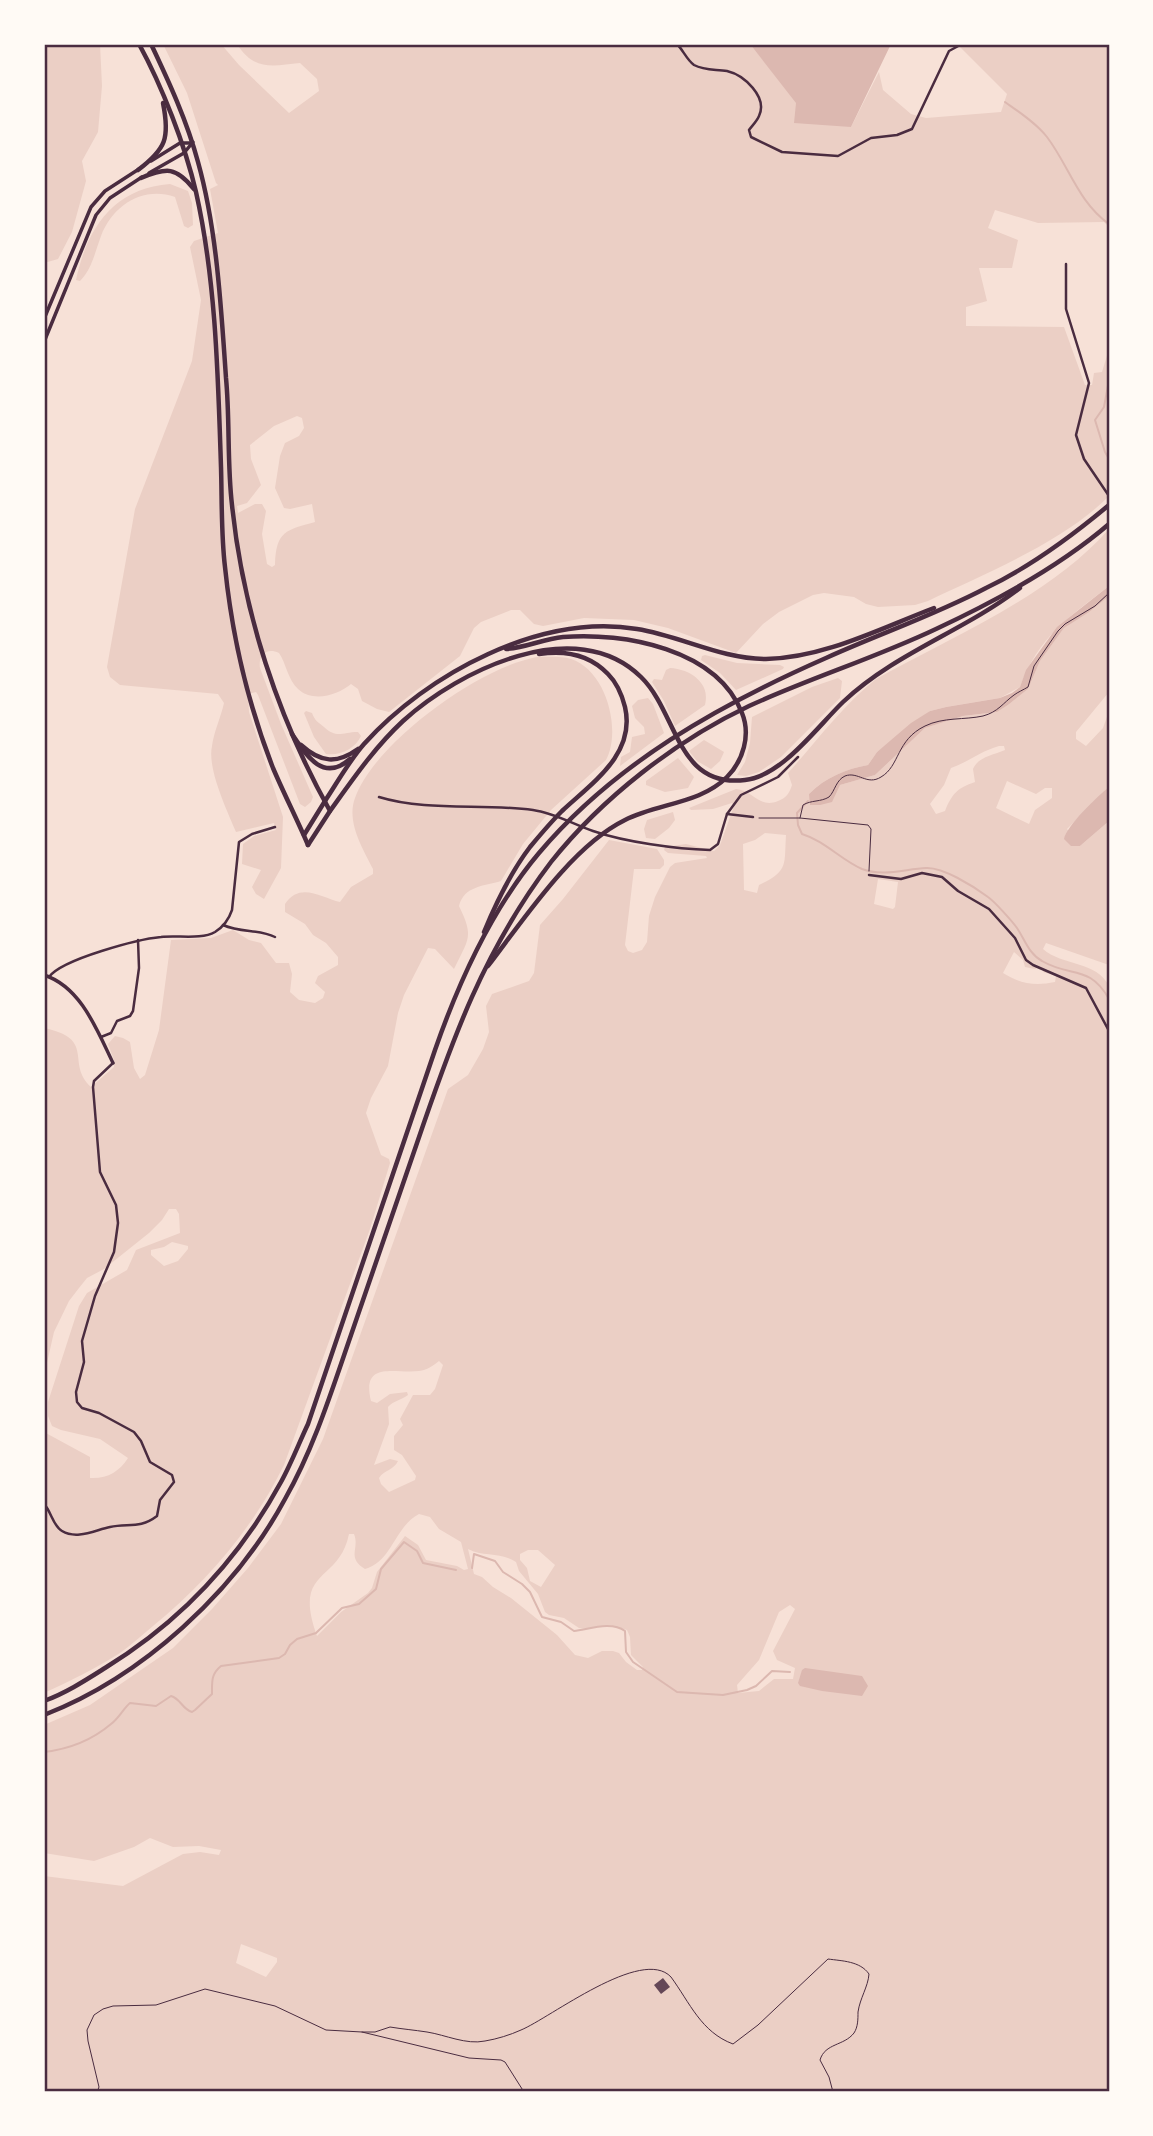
<svg xmlns="http://www.w3.org/2000/svg" width="1153" height="2136" font-family="Jost,sans-serif">
	<style>
		.green { fill: #ebcfc5; fill-rule: evenodd }
		.water { fill: #dcb8b0 }
		.lines { fill: none; stroke-linecap: round; stroke-linejoin: round }
		.stream { stroke: #dcb8b0; stroke-width: 2 }
		.building { fill: #644757 }
		.path { stroke: #4a2c40; stroke-width: 1 }
		.service { stroke: #4a2c40; stroke-width: 1 }
		.minor { stroke: #4a2c40; stroke-width: 2.5 }
		.tertiary { stroke: #4a2c40; stroke-width: 3.5 }
		.secondary { stroke: #4a2c40; stroke-width: 3.5 }
		.primary { stroke: #4a2c40; stroke-width: 4.5 }
		.motorway { stroke: #4a2c40; stroke-width: 4.5 }
		.neatline { fill: none; stroke: #4a2c40; stroke-width: 2.5 }
	</style>
	<rect width="100%" height="100%" fill="#f7e1d7"/>
	<g class="green">
		<polygon points="44,44 100,44 102,86 98,132 82,161 86,181 72,232 58,259 44,263"/>
		<path d="M163 44H221L239 65 289 113 319 91 317 79 300 63C272 66 254 71 237 44H750L797 103 851 127 879 72 883 90 911 114 926 118 1001 112 1007 94 957 44H1109V227L1104 222 1038 223 995 210 988 228 1018 240 1012 268H979L987 301 966 307V326L1064 327 1085 385H1092L1094 373 1102 372 1109 349V496C1065 541 985 574 928 601L915 605 878 607 866 604 854 597 824 593 813 595 779 612 763 624 736 653 668 628 634 620 584 618 543 626 534 624 520 610H511L481 622 474 628 460 656 389 712 377 709 362 701 358 689 351 684C338 695 313 703 298 689 288 680 286 663 279 653 266 647 258 656 260 668L281 724 313 797 311 802 305 807 300 804 258 695 256 692 248 694 249 712 283 817 281 868 264 899 256 894 252 887 261 870 242 864 243 844 254 836 276 830 274 823 236 832C227 810 207 769 212 746 214 731 221 717 224 703L218 694 120 685 110 677 107 667 135 509 192 361 201 300 190 247 194 241 218 233 210 189 218 185 216 183 187 93ZM297 416 302 418 304 428 299 436 285 443 280 456 275 488 284 508 290 509 312 504 315 522C286 530 276 531 275 565L272 567 267 564 262 534 266 511 262 504H255L238 513 237 506 247 503 261 485 251 459 250 445 274 426Z"/>
		<path d="M170 184 188 191 192 203 193 225 188 228 184 226 175 197C143 186 113 205 101 236 95 252 92 269 80 281L76 280C87 228 114 188 170 184Z"/>
		<path d="M1109 529V586C1070 616 1038 637 1020 687L1000 698 946 707 930 711 877 752 868 765C846 769 826 777 809 794L834 795 840 785 875 775 925 728 963 716 997 712 1008 705 1028 689 1040 661 1064 628 1109 596V692L1076 732V739L1086 746 1103 728 1109 711V787L1067 829 1080 846 1109 821V965L1046 943 1043 949C1062 966 1097 961 1109 986V2092H44V1876L123 1886 183 1854 200 1852 219 1855 221 1850 199 1846 173 1847 150 1838 134 1847 94 1861 44 1853V1725L90 1705 173 1648 212 1609 248 1568 281 1524 323 1439 448 1089 468 1075 483 1049 489 1032 486 1006 492 994 529 981 534 973 540 925 563 899 609 840 657 849 664 860V865L660 869H634L625 945 628 951 633 953 642 950 647 942 649 916 655 897 670 867 675 863 707 858 706 856 668 853 664 850 665 847 686 844 714 851 720 845 734 806 732 803 713 809 691 810 689 808 736 789C753 790 759 809 778 801 786 798 789 794 792 785L788 773C817 741 842 706 876 679 954 636 1050 596 1109 529ZM999 746H1004L1005 750C993 755 978 757 973 769L975 782C957 788 952 794 945 811L936 814 930 804 944 785 951 768C968 762 981 751 999 746ZM1007 781 1036 794 1045 788H1052V798L1035 810 1029 824 996 808ZM765 833 786 835C784 865 789 871 759 885L757 893 744 890 743 844 755 840ZM878 879 898 882 895 907 893 909 874 904ZM1014 952 1023 960 1025 967 1035 969 1039 967 1044 969 1043 972 1056 976 1055 982C1035 986 1021 984 1003 973ZM439 1361 443 1365 435 1389 430 1395H413L400 1419 403 1425 394 1436V1450L402 1455 416 1476 415 1480 389 1492 381 1484 379 1478C384 1470 394 1470 398 1461L390 1459 374 1465 389 1424 388 1407C393 1401 401 1400 408 1395L407 1392 390 1394 377 1403 371 1401C361 1360 395 1374 419 1371 427 1370 433 1366 439 1361ZM419 1514 430 1517 439 1529 461 1542 468 1569 464 1570 457 1566 426 1560 418 1545 405 1536 377 1572 372 1588 368 1593 341 1612 317 1636C292 1567 339 1584 349 1534H354C360 1549 346 1557 365 1569 392 1562 395 1526 419 1514ZM468 1549C483 1557 502 1552 516 1562L519 1571 538 1594 545 1612 549 1615 564 1618 579 1628 587 1629 609 1625 627 1630 630 1637 631 1655 643 1667 642 1670H637L626 1662 619 1653 613 1651H602L588 1658 575 1655 557 1635 511 1598 493 1587 482 1577 474 1574ZM528 1550H538L555 1565 541 1587 530 1581 527 1568 520 1560V1554ZM790 1605 795 1609 773 1651 777 1660 795 1668 793 1679H774L759 1691 738 1693 737 1685 759 1660 779 1612ZM241 1944 277 1958V1962L266 1977 236 1963Z"/>
		<polygon points="705,655 737,663 780,665 784,667 783,669 736,690 720,673 701,660 702,656"/>
		<path d="M537 657C548 657 561 656 571 659 606 670 622 730 606 760L551 810 523 844 501 881C484 886 464 886 459 906 474 937 469 938 454 969L435 949 428 948 404 995 398 1013 388 1066 371 1098 366 1113 381 1155 389 1159 390 1163 370 1229 284 1465C253 1528 207 1582 153 1626 142 1635 131 1645 120 1653 95 1669 70 1681 44 1693V1432L90 1457V1478C107 1479 119 1472 128 1458L100 1439 61 1430 52 1426 48 1416V1402L79 1306 87 1293 127 1270 136 1250 180 1233 179 1214 176 1209H169L162 1220 149 1233 104 1269 87 1278 79 1288 69 1301 54 1332 44 1376V1028C97 1039 65 1063 91 1087L114 1067V1060L108 1044 115 1036 123 1038 130 1042 134 1068 140 1079 145 1075 159 1030 171 940 211 938 233 930 249 940 261 943 276 963H289L292 974 290 992 299 1000 315 1003 323 998 325 992 315 983 318 976 338 965V957L326 943 313 935 305 924 285 912V904C300 881 322 898 340 902L351 887 373 874V869C363 849 346 822 355 798 375 742 480 667 537 657ZM172 1242 188 1246V1249L178 1261 164 1266 151 1255V1250L164 1247Z"/>
		<path d="M670 668C690 669 711 683 705 705L675 726 664 701 652 682 654 679 662 680 666 670Z"/>
		<polygon points="838,678 842,681 840,698 781,757 759,772 746,776 737,775 745,762 750,743 752,717 812,687"/>
		<polygon points="648,698 653,704 664,733 620,766 621,757 630,752 632,737 645,734 644,727 635,718 632,706 638,700"/>
		<path d="M306 711 312 713C315 721 318 722 324 727 337 739 342 732 358 732L361 736C355 749 340 756 326 754L314 737 304 713Z"/>
		<polygon points="704,740 724,752 720,761 711,769 697,761 689,751"/>
		<polygon points="678,758 694,777 688,788 665,792 646,785 646,781"/>
		<polygon points="673,812 675,820 669,828 655,839 646,838 644,829 647,820"/>
	</g>
	<g class="water">
		<polygon points="750,44 891,44 851,127 794,123 796,103"/>
		<path d="M1109 586V596L1089 612 1064 628 1040 661 1028 689 1008 705 997 712 963 716 925 728 875 775 840 785 832 802 820 805H810L809 794C826 777 846 769 868 765L877 752 911 723 930 711 946 707 1000 698 1012 693 1020 687 1026 670 1057 627Z"/>
		<path d="M1109 787V821L1080 846H1071L1064 839C1066 826 1098 796 1109 787Z"/>
		<polygon points="805,1668 862,1676 868,1686 862,1696 822,1691 800,1686 798,1683 802,1670"/>
	</g>
	<g class="lines">
		<g class="stream">
			<path d="M1005 102C1019 112 1036 123 1047 137 1069 166 1078 202 1109 224"/>
			<polyline points="1109,380 1104,407 1095,420 1105,452 1109,459"/>
			<path d="M808 801 797 813 798 825 802 834C825 841 841 860 862 869 883 877 905 869 926 868 943 867 973 886 988 897 994 901 1012 921 1017 928 1025 940 1029 954 1042 961 1071 978 1089 964 1109 999"/>
			<path d="M472 1568 474 1554 495 1561 503 1572 522 1584 530 1592 542 1617 561 1622 574 1631C590 1629 611 1621 625 1631L626 1652 633 1662 677 1692 723 1695 747 1690 756 1686 772 1671 790 1672"/>
			<path d="M44 1752C70 1749 91 1741 111 1724 119 1718 123 1709 130 1703L156 1706 171 1696C181 1699 182 1709 192 1712L195 1710 212 1694C212 1682 211 1674 221 1666L279 1658 285 1654 290 1645 297 1639 316 1633 342 1608 359 1604 376 1589 381 1569 404 1542 417 1551 423 1563 456 1570"/>
		</g>
	</g>
	<polygon class="building" points="663,1978 670,1987 661,1994 654,1985"/>
	<g class="lines">
		<g class="path">
			<polyline points="759,818 800,818 868,825 871,829 869,871"/>
			<path d="M800 818 803 805C811 800 821 802 829 797 835 791 836 780 845 776 858 771 867 786 881 777 900 766 896 740 925 726 943 717 965 720 983 716 998 712 1003 703 1014 695 1018 692 1023 690 1028 687L1034 666 1058 631 1065 624 1095 606 1109 593"/>
		</g>
		<g class="service">
			<path d="M362 2032H375L390 2027C402 2029 414 2030 427 2032 446 2035 466 2045 485 2041 497 2039 510 2035 521 2030 550 2018 642 1946 671 1977 690 2003 701 2032 733 2044L758 2025 828 1959C842 1961 860 1961 869 1974 868 1987 860 1998 858 2012 858 2019 858 2027 854 2033 844 2046 825 2043 820 2060L829 2077 833 2092"/>
			<polyline points="97,2092 99,2087 88,2041 87,2030 94,2015 103,2009 113,2006 156,2005 205,1989 275,2006 326,2030 362,2032 469,2058 501,2060 505,2062 524,2092"/>
		</g>
		<g class="minor">
			<path d="M677 44C683 50 687 60 694 65 705 71 716 69 727 71 744 75 768 97 759 116 757 121 752 126 749 130L751 137 782 152 838 156 871 138 897 135 912 129 949 51 962 44"/>
			<polyline points="1066,264 1066,309 1089,383 1076,435 1084,459 1109,496"/>
			<path d="M379 797C428 812 482 803 533 810 554 813 573 824 593 831 625 842 676 849 710 850L718 844 727 814 741 795 778 777 798 757"/>
			<polyline points="727,814 753,817"/>
			<polyline points="869,875 901,879 922,873 942,877 958,891 989,909 1015,938 1026,960 1033,965 1086,988 1109,1031"/>
			<path d="M223 925C241 933 259 929 275 937"/>
			<path d="M49 977C62 959 139 939 161 937 178 935 201 940 215 932 223 927 229 919 232 910L239 842 252 834 275 827"/>
			<polyline points="101,1037 111,1033 117,1021 130,1016 133,1011 139,968 138,940"/>
			<path d="M44 1504C51 1511 53 1526 62 1531 77 1540 95 1530 110 1527 128 1523 140 1529 157 1516L160 1500 174 1482 172 1475 150 1462 141 1441 134 1432 99 1413 82 1408 77 1402 76 1392 84 1362 82 1341 95 1296 114 1252 118 1223 116 1205 100 1172 93 1087 94 1081 113 1063"/>
		</g>
		<path class="tertiary" d="M44 975C81 987 97 1030 113 1063"/>
		<g class="secondary">
			<polyline points="151,161 180,143 191,143"/>
			<polyline points="149,173 184,153 193,142"/>
			<polyline points="44,319 91,207 105,191 139,169"/>
			<polyline points="44,342 96,215 110,198 142,177"/>
		</g>
		<g class="primary">
			<path d="M139 44C162 86 185 145 196 192 216 281 218 376 221 467 222 500 221 534 225 567 232 635 248 704 273 768 284 794 297 819 308 845"/>
			<path d="M151 44C169 82 187 121 198 162 217 230 221 307 226 378 230 420 227 463 232 505 243 612 278 718 330 811L308 845"/>
			<path d="M138 170C166 149 170 138 163 103"/>
			<path d="M141 178C167 167 176 167 194 189"/>
			<polyline points="304,835 325,801"/>
		</g>
		<g class="motorway">
			<path d="M292 734C306 755 323 783 350 759"/>
			<path d="M301 745C321 763 337 764 358 749"/>
			<path d="M325 801C337 783 349 761 364 744 427 674 540 613 637 629 681 636 721 659 766 659 824 658 881 628 934 608"/>
			<path d="M330 811C353 779 374 748 403 721 459 670 576 613 641 677 678 713 676 788 745 780 782 776 817 727 843 702 895 653 964 631 1020 588"/>
			<path d="M484 932C496 903 511 872 530 847 540 835 551 822 562 811 592 783 636 754 625 707 622 695 617 683 608 674 590 655 565 650 539 654"/>
			<path d="M488 966C524 919 572 846 625 820 658 803 700 804 727 777 743 761 751 735 742 713 717 649 624 632 563 637 543 639 525 648 506 649"/>
			<path d="M44 1701C66 1693 86 1680 105 1668 180 1622 239 1559 281 1482 291 1464 299 1443 308 1424L435 1050C459 981 491 910 539 853 615 763 719 705 826 658 879 634 935 615 986 588 1030 567 1072 536 1109 505"/>
			<path d="M44 1715C142 1677 235 1592 285 1499 314 1448 332 1390 351 1335 373 1271 395 1207 417 1143 452 1040 484 950 551 862 602 798 675 741 749 706 810 678 875 658 936 629 996 601 1059 567 1109 524"/>
		</g>
	</g>
	<rect width="1153" height="2136" fill="none" stroke="#fffaf5" stroke-width="91"/>
	<rect x="46" y="46" width="1062" height="2044" class="neatline"/>
</svg>
